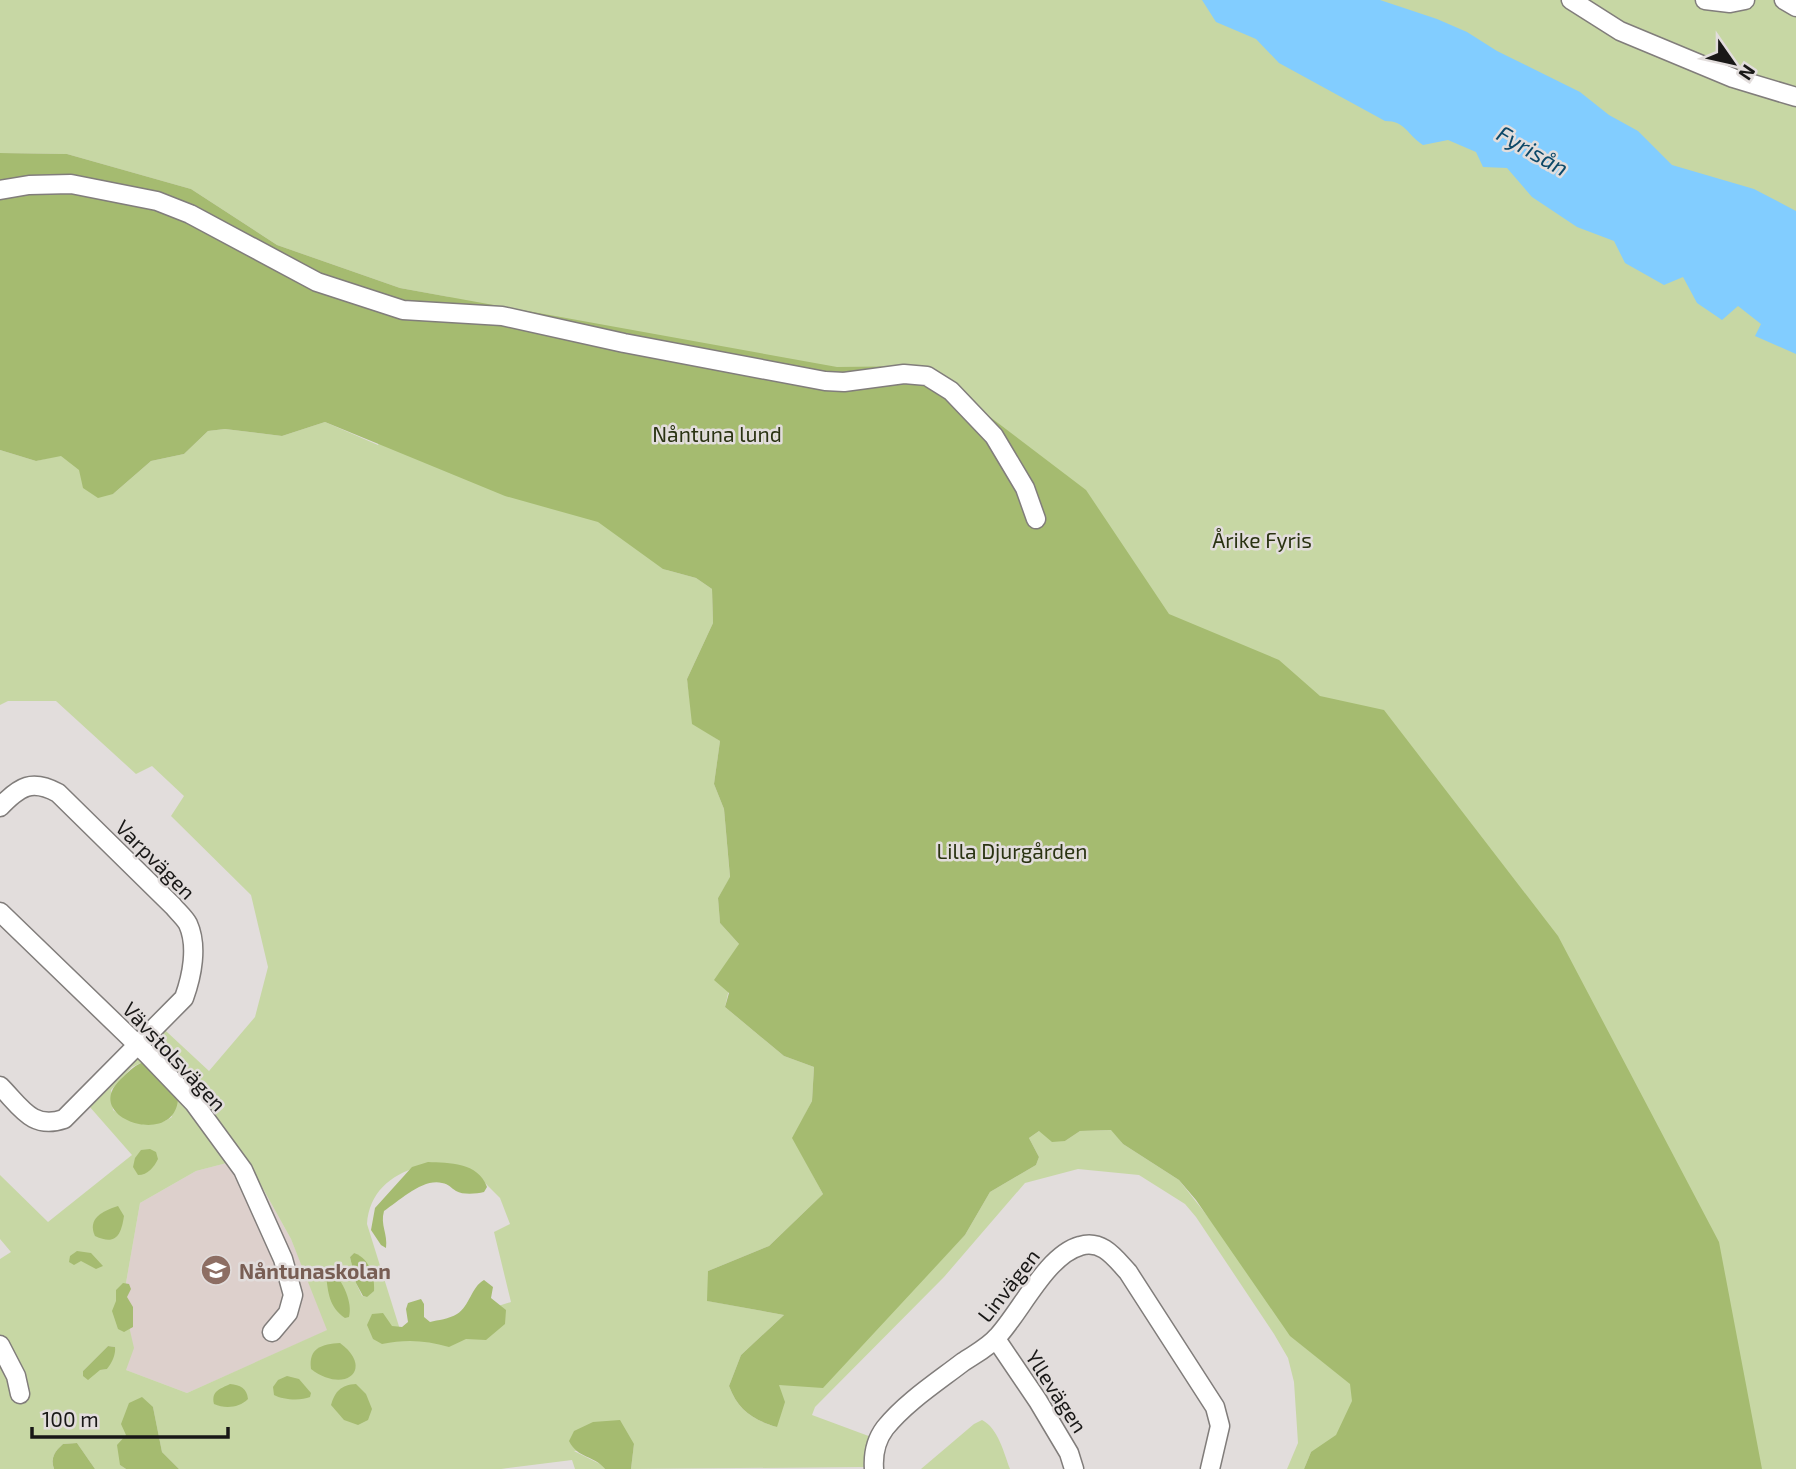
<svg xmlns="http://www.w3.org/2000/svg" width="1796" height="1469" font-family="'Exo 2',sans-serif">
	<style>
		.built { fill: #ddd0cc }
		.green { fill: #c7d7a4; fill-rule: evenodd }
		.forest { fill: #a5bb70 }
		.water { fill: #82cdff }
		.lines { fill: none; stroke-linecap: round; stroke-linejoin: round }
		.minor-casing { stroke: #817d7b; stroke-width: 21 }
		.minor { stroke: #fff; stroke-width: 18 }
		.labels { text-anchor: middle; dominant-baseline: central; stroke-width: 5; stroke-linejoin: round; paint-order: stroke }
		.park-label { font-size: 21px; fill: #2a3312; stroke: #e2dddc }
		.street-label { font-size: 21px; fill: #191817; stroke: #e2dddc }
		.education-label { font-size: 21px; font-weight: bold; fill: #785e54; stroke: #e2dddc; text-anchor: start }
		.water-label { font-size: 23px; font-style: italic; fill: #0c4868; stroke: #e2dddc }
	</style>
	<rect width="100%" height="100%" fill="#e2dddc"/>
	<polygon class="built" points="246,1158 291,1239 328,1330 187,1393 126,1370 123,1300 140,1203 196,1171"/>
	<g class="green">
		<path d="M0 0H1796V1469H1310L1311 1452 1304 1469H1287L1298 1443 1294 1382 1288 1358 1274 1334 1196 1217 1185 1204 1139 1175 1078 1169 1025 1183 944 1277 815 1407 812 1415 874 1438 867 1467 631 1469 634 1444 574 1451 602 1465 605 1469H575L572 1460 501 1469H179L162 1452 153 1407 126 1435 120 1465 126 1469H95L77 1443 63 1444C55 1451 50 1458 54 1469H0V1259L11 1252 0 1239V1175L48 1222 132 1155 89 1106 153 1019 209 1071 255 1017 268 967 251 895 171 816 184 796 152 766 136 774 56 701H8L0 705V450L36 461 61 455 113 494 151 461 184 454 208 431 225 429 282 436 325 422 378 445 449 297 400 288 277 245 191 189 67 154 0 153ZM663 569 729 581 1322 1362 1179 1180 1123 1144 1112 1130 1080 1131 1065 1141 1039 1131 1029 1138 1039 1157 1036 1165 990 1192 965 1235 923 1279 779 1385 777 1427C753 1420 738 1410 729 1386L741 1355 784 1315 708 1301V1271L769 1246 823 1194 793 1138 812 1101 814 1067 784 1056 725 1007 739 944 720 923 718 898 730 878 724 809 714 784 720 741 693 723 687 679 713 623 712 589 696 578ZM143 1062 172 1117C151 1130 132 1123 113 1110L111 1090 132 1067ZM246 1158 291 1239 327 1330 187 1393 126 1370 134 1348 123 1300 140 1203 196 1171ZM418 1167 484 1182 500 1198 510 1224 494 1232 511 1302 402 1336 367 1224C369 1193 390 1175 418 1167ZM354 1253 367 1297 362 1296 356 1283 350 1257ZM108 1346 115 1347 107 1369 83 1371Z"/>
		<path d="M982 1420C998 1428 1004 1453 1010 1469H921L974 1424Z"/>
	</g>
	<g class="forest">
		<path d="M0 153 67 154 191 189 277 245 400 288 837 367 923 366 1086 490 1169 614 1279 660 1320 696 1384 710 1558 936 1719 1242 1762 1469H1304L1311 1452 1336 1435 1352 1401 1350 1384 1290 1336 1196 1200 1179 1180 1123 1144 1111 1130 1080 1131 1065 1141 1052 1142 1039 1131 1029 1138 1039 1157 1036 1165 990 1192 965 1235 823 1388 779 1385 785 1402 777 1427C753 1420 738 1410 729 1386L741 1355 784 1315 707 1301 708 1271 769 1246 823 1194 792 1138 812 1101 814 1067 784 1056 725 1007 729 993 714 980 739 944 720 923 718 898 730 877 724 809 714 784 720 741 692 724 687 679 713 623 712 589 696 578 663 569 598 522 505 496 325 422 282 436 225 429 208 431 184 454 151 461 113 494 98 498 83 488 79 470 61 456 36 461 0 450Z"/>
		<path d="M143 1062 178 1099C175 1148 84 1119 118 1082 126 1074 132 1067 143 1062Z"/>
		<path d="M150 1149 156 1152 158 1159C154 1167 148 1175 138 1175L133 1167 135 1158 141 1150Z"/>
		<path d="M428 1162C449 1163 478 1162 487 1187L484 1192C476 1194 463 1195 456 1191 451 1188 449 1184 442 1183 423 1178 399 1201 384 1211 380 1225 388 1234 386 1248L381 1245 371 1230 375 1208 412 1167Z"/>
		<path d="M118 1206 124 1216C121 1235 116 1246 95 1236 87 1219 102 1211 118 1206Z"/>
		<polygon points="77,1251 91,1253 103,1266 96,1269 81,1261 74,1265 69,1262 70,1256"/>
		<path d="M354 1253C369 1258 375 1276 374 1291L367 1297 363 1296 356 1283 350 1257Z"/>
		<path d="M332 1271C343 1281 353 1303 349 1317L345 1318C329 1307 328 1293 326 1274Z"/>
		<path d="M484 1280 493 1287 491 1298 506 1310 505 1324 486 1340 466 1339 449 1347C426 1340 405 1339 382 1344L373 1339 367 1325 372 1314 383 1313 392 1326 402 1327 408 1322 406 1309 408 1303 421 1299 424 1304V1317L430 1322C438 1320 449 1319 457 1314 470 1306 471 1287 484 1280Z"/>
		<polygon points="123,1283 129,1284 131,1289 127,1297 133,1307 133,1327 124,1332 118,1329 112,1311 116,1301 116,1290"/>
		<path d="M340 1343C375 1369 345 1395 311 1369 308 1348 322 1344 340 1343Z"/>
		<path d="M108 1346 115 1347C116 1354 112 1363 107 1369L100 1370 88 1380 83 1376V1371Z"/>
		<path d="M287 1376 299 1379 311 1393 310 1397C301 1401 283 1400 274 1395L273 1387 278 1380Z"/>
		<path d="M230 1384C240 1385 247 1388 248 1399 239 1408 225 1409 214 1404 211 1391 220 1389 230 1384Z"/>
		<path d="M356 1384 366 1394 372 1409 368 1420 358 1425 344 1420 331 1405C335 1391 341 1385 356 1384Z"/>
		<polygon points="142,1397 153,1407 162,1452 179,1469 126,1469 120,1465 117,1445 126,1435 121,1424 129,1403"/>
		<path d="M620 1420 634 1444 631 1469H605C594 1455 578 1459 569 1441L574 1431 593 1422Z"/>
		<path d="M77 1443 95 1469H54C50 1458 55 1451 63 1444Z"/>
	</g>
	<path class="water" d="M1202 0H1380L1437 19 1467 32 1497 51 1580 92 1609 115 1638 131 1672 165 1754 189 1796 211V354L1755 336 1761 324 1738 306 1722 320 1697 303 1683 277 1664 285 1625 263 1614 241 1577 227 1532 197 1507 168 1483 167 1476 152 1448 140 1423 145C1407 135 1406 121 1385 121L1279 63 1256 39 1216 22Z"/>
	<g class="lines">
		<g class="minor-casing">
			<g id="minor">
				<polyline points="1571,0 1620,31 1733,78 1796,97"/>
				<polyline points="1705,0 1730,3 1745,0"/>
				<polyline points="1784,0 1796,7"/>
				<polyline points="0,190 29,185 71,184 157,201 190,214 317,282 403,310 502,316 624,343 825,381 844,382 904,374 927,376 951,391 994,436 1025,488 1036,519"/>
				<path d="M0 807C20 786 32 779 58 793L173 906C177 911 185 918 188 924 198 946 192 976 184 998L64 1119C32 1130 21 1107 0 1086"/>
				<polyline points="0,912 148,1055 194,1103 243,1170 283,1259 293,1295 288,1313 272,1332"/>
				<polyline points="996,1339 1038,1401 1069,1453 1074,1469"/>
				<polyline points="0,1345 16,1376 20,1394"/>
				<path d="M874 1469C873 1455 876 1440 885 1428 906 1402 937 1382 963 1362 975 1354 989 1347 998 1336 1021 1311 1047 1255 1080 1246 1102 1239 1115 1258 1128 1272L1215 1407 1220 1426 1210 1469"/>
			</g>
		</g>
		<use href="#minor" class="minor"/>
	</g>
	<defs>
		<g id="school-disc" transform="scale(1.575)"><circle r="9.5" fill="#8d6e63" stroke="#e2dddc"/><path d="M0-5L7-2L0 1L-7-2ZM-4 1L0 2.5L4 1V4Q0 6-4 4Z" fill="#fff"/></g>
	</defs>
	<g fill-rule="evenodd">
		<use href="#school-disc" x="216" y="1270"/>
	</g>
	<g class="labels">
		<g class="park-label">
			<text x="717" y="433">Nåntuna lund</text>
			<text x="1262" y="539">Årike Fyris</text>
			<text x="1012" y="850">Lilla Djurgården</text>
		</g>
		<g class="street-label">
			<text transform="translate(156 859) rotate(45)">Varpvägen</text>
			<text transform="translate(175 1056) rotate(47)">Vävstolsvägen</text>
			<text transform="translate(1008 1285) rotate(-52)">Linvägen</text>
			<text transform="translate(1057 1391) rotate(57)">Yllevägen</text>
		</g>
		<g class="education-label">
			<text x="239" y="1270">Nåntunaskolan</text>
		</g>
		<g class="water-label">
			<text transform="translate(1533 150) rotate(30)">Fyrisån</text>
		</g>
	</g>
	<g transform="translate(1733 63) rotate(124)" stroke="#e2dddc" stroke-width="5" paint-order="stroke">
	<path d="M0-5L12 26L0 18L-12 26Z" fill="#191817"/>
	<text y="-10" font-size="19" font-weight="bold" text-anchor="middle" fill="#191817">N</text>
	</g>
	<path d="M32 1427v10h196v-10" fill="none" stroke="#191817" stroke-width="3.5"/>
	<text x="42" y="1427" font-size="21" fill="#191817" stroke="#e2dddc" stroke-width="5" paint-order="stroke">100 m</text>
</svg>
